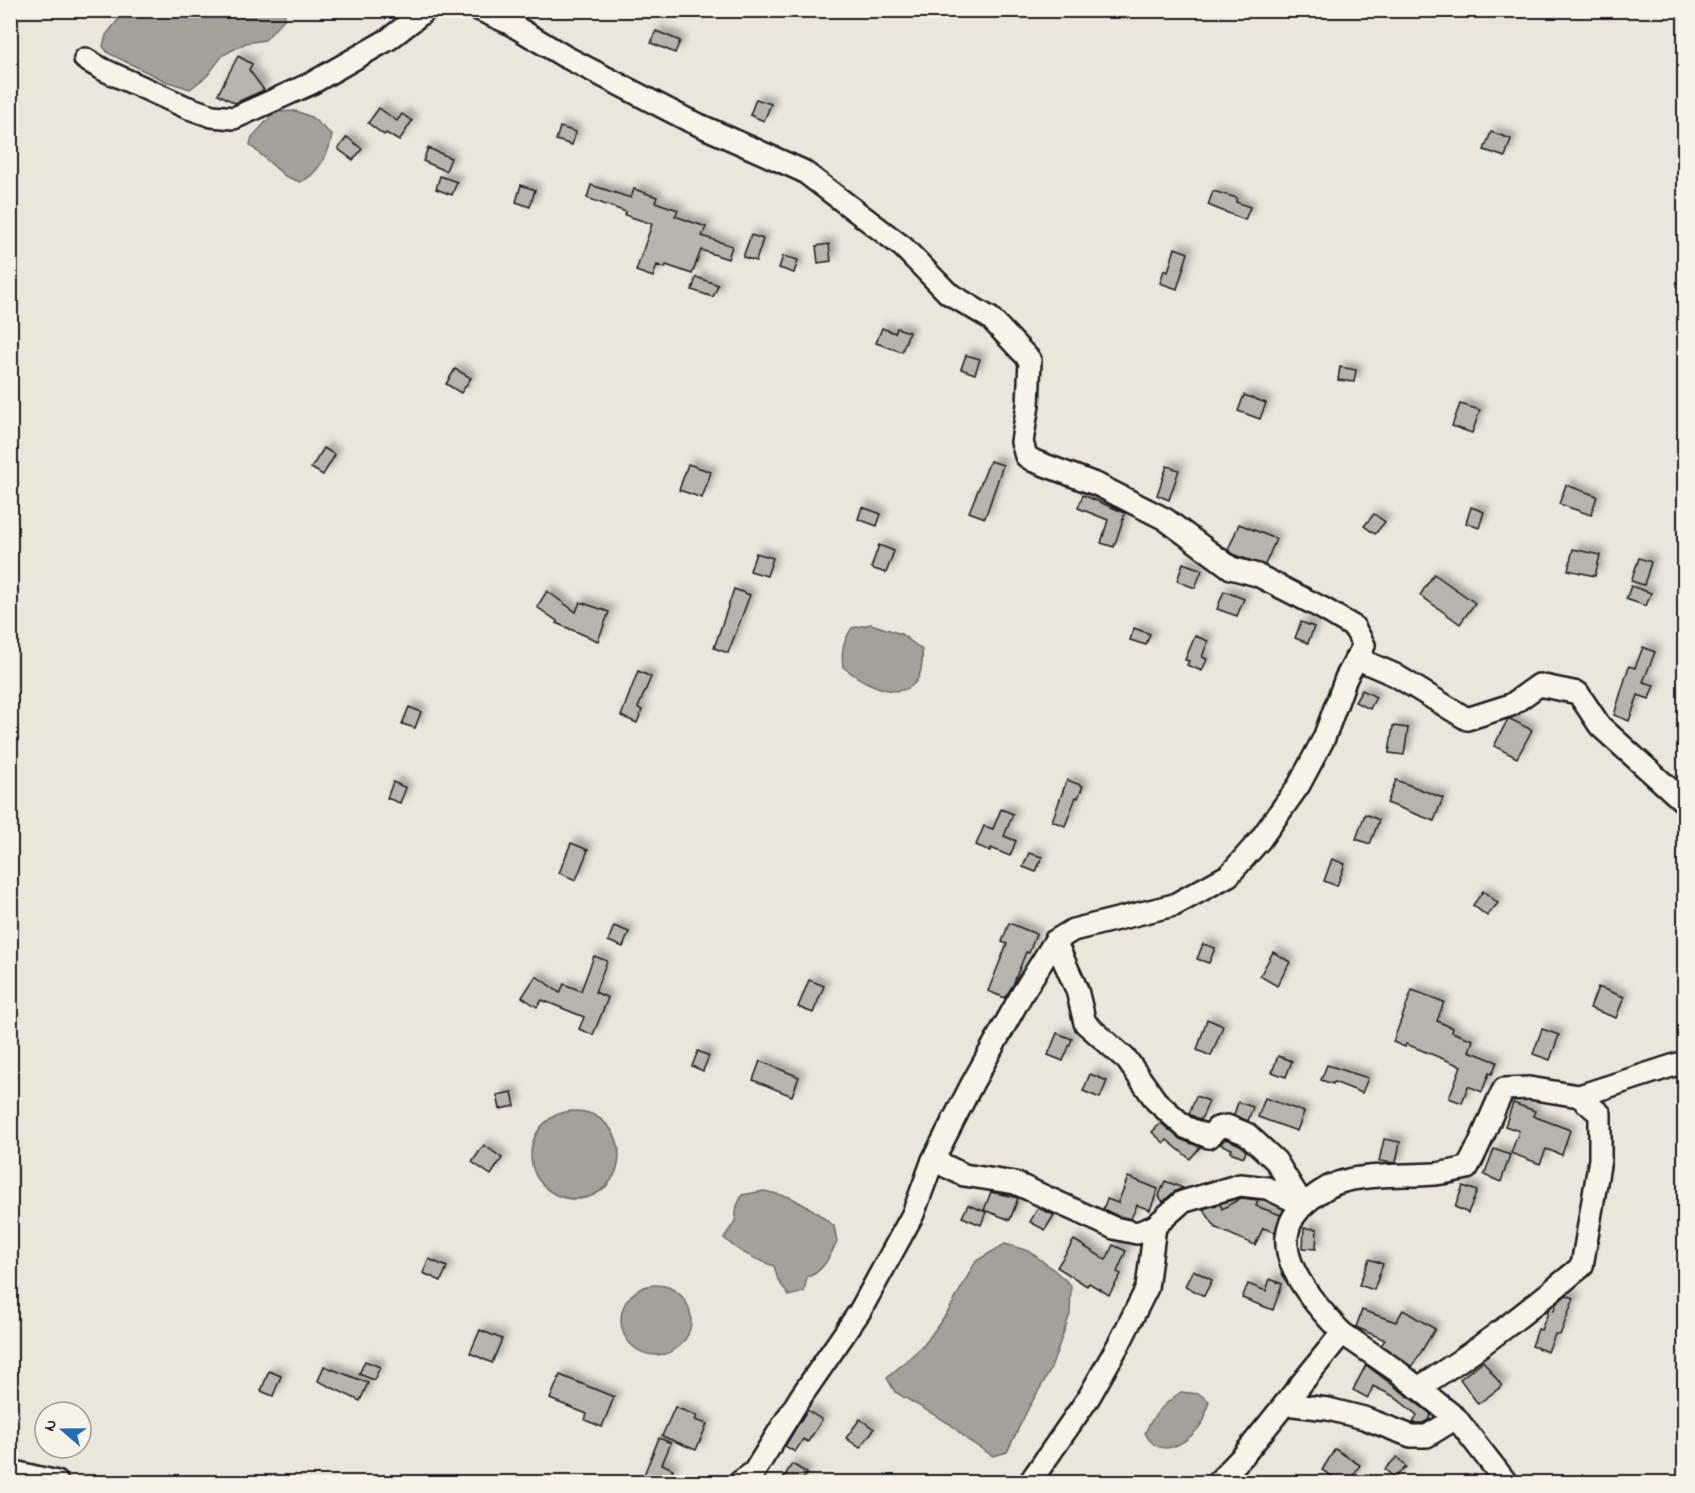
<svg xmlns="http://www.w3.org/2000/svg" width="1695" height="1493" font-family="'Indie Flower',sans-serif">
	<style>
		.water { fill: #a3a19a; stroke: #6d6c68; stroke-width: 1.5 }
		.building { fill: #b6b4ac; stroke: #1c1c1c; stroke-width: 1.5; filter: url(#shadow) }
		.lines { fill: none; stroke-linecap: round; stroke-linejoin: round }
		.minor-casing { stroke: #1c1c1c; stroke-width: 26 }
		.minor { stroke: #f7f3e8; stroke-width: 21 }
	</style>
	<defs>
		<filter id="shadow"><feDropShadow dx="5.5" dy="-5.5" stdDeviation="3" flood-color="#0004"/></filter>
	</defs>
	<rect width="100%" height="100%" fill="#eae6dc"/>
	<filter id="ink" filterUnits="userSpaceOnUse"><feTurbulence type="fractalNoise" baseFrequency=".0167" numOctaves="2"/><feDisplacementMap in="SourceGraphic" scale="12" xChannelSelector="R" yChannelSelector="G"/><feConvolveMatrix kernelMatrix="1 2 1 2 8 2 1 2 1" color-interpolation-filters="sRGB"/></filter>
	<g filter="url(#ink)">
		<g class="water">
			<polygon points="126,10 284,10 285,18 265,40 246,43 223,55 207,76 190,89 165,81 108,53 103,46 106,35"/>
			<path d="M296 111 311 117 332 135C330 152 317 176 300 182L285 176 250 145 252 137 275 112Z"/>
			<path d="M871 624 901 634 922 650C926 711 874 692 843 667 841 651 843 641 852 628Z"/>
			<circle cx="575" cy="1155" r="44"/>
			<path d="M764 1191 790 1197 813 1210 834 1226 837 1242C830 1255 823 1273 807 1277L804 1292 789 1296 778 1280 774 1266C755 1259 738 1252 724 1238L735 1221 737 1206 742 1195Z"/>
			<polygon points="1005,1244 1029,1251 1054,1270 1071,1285 1070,1314 1050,1371 1029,1407 1007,1452 993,1456 969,1441 950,1424 895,1392 887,1378 924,1345 949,1310 976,1261"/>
			<circle cx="656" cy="1320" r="35"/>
			<path d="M1181 1392 1199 1394 1209 1401C1207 1407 1206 1414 1204 1420 1193 1440 1160 1464 1145 1433 1152 1416 1166 1402 1181 1392Z"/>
		</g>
		<g class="building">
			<polygon points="656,31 680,41 675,53 651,43"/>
			<polygon points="238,56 252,64 249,70 264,90 235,103 218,94"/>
			<polygon points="756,99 771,104 764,121 750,115"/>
			<polygon points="379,108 397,121 402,114 412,121 399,141 386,133 384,135 368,123"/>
			<polygon points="560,127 576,132 572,145 556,140"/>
			<polygon points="1491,132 1511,139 1505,157 1484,150"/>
			<polygon points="347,137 362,149 353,160 338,149"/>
			<polygon points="428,148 451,158 446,171 423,161"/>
			<polygon points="440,176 457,182 452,195 436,189"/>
			<polygon points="521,185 535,190 530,207 516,202"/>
			<polygon points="591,185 631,198 634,189 657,197 655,202 678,210 675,216 706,227 702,236 732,246 728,259 701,250 692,274 666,265 665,268 657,265 653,277 636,271 652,224 625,215 626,212 587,198"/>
			<polygon points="1213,191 1237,198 1236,202 1250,207 1245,220 1208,205"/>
			<polygon points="751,235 763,239 756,261 743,257"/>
			<polygon points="829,244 831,261 818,263 816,246"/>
			<polygon points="1175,248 1188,253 1177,289 1160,283 1164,270 1168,272"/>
			<polygon points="783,256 798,260 794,273 779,268"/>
			<polygon points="696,277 718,285 713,297 692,290"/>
			<polygon points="882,328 895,333 897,328 909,332 902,352 876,343"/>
			<polygon points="966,355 980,359 975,374 961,369"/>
			<polygon points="1340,367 1356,370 1354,382 1338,380"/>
			<polygon points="455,369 471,378 461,393 446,384"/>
			<polygon points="1244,395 1266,403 1260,419 1238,411"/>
			<polygon points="1460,404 1480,410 1472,433 1452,426"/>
			<polygon points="324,448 335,455 323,475 311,468"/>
			<polygon points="990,461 1003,465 985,518 969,512"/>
			<polygon points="688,464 711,472 702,498 679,490"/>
			<polygon points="1167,466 1179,470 1169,500 1157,495"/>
			<polygon points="1566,485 1597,496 1591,515 1559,504"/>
			<polygon points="1083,495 1125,513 1114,547 1101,543 1108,520 1078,508"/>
			<polygon points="862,507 881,514 877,526 858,519"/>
			<polygon points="1471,507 1484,512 1479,528 1466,523"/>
			<polygon points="1374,514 1385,522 1375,534 1364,526"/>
			<polygon points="1239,524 1276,539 1265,565 1237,556 1228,550"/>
			<polygon points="879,545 894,551 886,573 871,568"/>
			<polygon points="1573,549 1600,555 1595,576 1568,570"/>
			<polygon points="756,553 773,558 767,576 750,571"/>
			<polygon points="1639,558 1651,562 1644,585 1631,581"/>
			<polygon points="1183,563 1202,570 1195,588 1177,581"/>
			<polygon points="1434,574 1475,603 1460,624 1420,595"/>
			<polygon points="1631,586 1651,593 1646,606 1626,599"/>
			<polygon points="734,589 750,595 728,653 714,648"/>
			<polygon points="547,591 576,612 580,602 609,612 598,641 556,623 557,621 537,607"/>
			<polygon points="1224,591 1244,599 1237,616 1217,609"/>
			<polygon points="1301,622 1314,627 1308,643 1295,638"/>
			<polygon points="1134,628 1150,634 1146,645 1130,640"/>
			<polygon points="1195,636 1208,641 1202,657 1207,659 1202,671 1187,665 1189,661 1185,660"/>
			<polygon points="1643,647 1655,652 1643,682 1654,685 1649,699 1638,695 1629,721 1614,715 1629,666 1635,668"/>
			<polygon points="638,671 651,677 638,708 642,710 637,723 621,716"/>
			<polygon points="1362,690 1376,697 1370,709 1355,702"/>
			<polygon points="409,707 421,712 415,728 402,724"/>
			<polygon points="1508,719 1510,719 1532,730 1517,758 1494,746"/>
			<polygon points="1393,726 1408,728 1404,755 1389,753"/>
			<polygon points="1067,780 1083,786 1078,798 1076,797 1065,826 1052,821"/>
			<polygon points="1396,780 1443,798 1434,821 1387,803"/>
			<polygon points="393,782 406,788 400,803 387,798"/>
			<polygon points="1001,809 1013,814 1004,836 1016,841 1010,856 991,848 990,851 976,845 984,826 993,829"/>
			<polygon points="1365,814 1379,820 1370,844 1356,839"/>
			<polygon points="571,843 588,850 576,880 559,873"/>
			<polygon points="1029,853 1042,857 1036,872 1023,867"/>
			<polygon points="1332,859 1345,864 1337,886 1324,881"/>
			<polygon points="1483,891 1498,903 1487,916 1473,905"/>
			<polygon points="1009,923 1036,934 1029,953 1026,952 1013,985 1005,998 988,991 1007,944 1002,942"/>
			<polygon points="614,926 629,932 623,947 608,941"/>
			<polygon points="1203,944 1215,948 1209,963 1197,959"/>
			<polygon points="1273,952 1290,962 1277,986 1260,976"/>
			<polygon points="594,956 607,961 595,992 608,998 593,1035 579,1029 584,1017 542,1000 537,1007 522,997 536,976 560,993 564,984 581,991"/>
			<polygon points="809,980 824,986 813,1013 798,1007"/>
			<polygon points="1598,987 1624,997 1616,1018 1590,1008"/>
			<polygon points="1412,990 1444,1002 1437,1021 1453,1028 1452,1032 1473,1040 1469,1051 1497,1062 1492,1074 1489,1073 1482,1092 1468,1086 1462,1103 1449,1098 1461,1066 1406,1044 1405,1047 1393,1042"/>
			<polygon points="1207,1019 1223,1026 1211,1056 1197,1050"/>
			<polygon points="1542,1029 1559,1035 1550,1060 1533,1054"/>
			<polygon points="1057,1033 1072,1039 1063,1061 1048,1055"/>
			<polygon points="698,1051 709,1056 703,1071 692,1066"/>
			<polygon points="1278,1056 1292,1061 1286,1077 1272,1072"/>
			<polygon points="760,1061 799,1077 792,1096 753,1080"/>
			<polygon points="1327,1065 1368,1078 1362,1093 1334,1082 1333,1084 1321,1080"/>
			<polygon points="1090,1074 1107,1081 1100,1098 1083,1091"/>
			<polygon points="512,1092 515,1106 500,1109 497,1095"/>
			<polygon points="1196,1096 1209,1101 1201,1120 1189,1114"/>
			<polygon points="1265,1098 1304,1112 1297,1131 1258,1117"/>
			<polygon points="1238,1102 1253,1107 1248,1121 1234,1115"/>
			<polygon points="1513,1103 1535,1111 1533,1116 1570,1130 1562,1155 1546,1149 1540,1164 1511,1153 1519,1131 1505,1126"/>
			<polygon points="1161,1123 1180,1139 1200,1147 1190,1159 1167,1140 1164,1143 1152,1132"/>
			<polygon points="1226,1139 1240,1145 1246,1151 1244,1157 1230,1152 1232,1149 1220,1144"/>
			<polygon points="1384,1139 1400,1142 1396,1163 1379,1161"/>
			<polygon points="484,1145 502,1158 491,1175 472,1162"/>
			<polygon points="1494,1149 1510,1155 1501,1182 1484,1175"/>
			<polygon points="1128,1177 1158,1189 1150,1210 1137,1205 1131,1219 1118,1216 1103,1209 1107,1199 1118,1203"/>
			<polygon points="1165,1181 1183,1188 1174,1192 1163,1202 1159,1196"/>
			<polygon points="1463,1186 1477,1191 1468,1213 1455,1207"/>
			<polygon points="991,1192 1018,1198 1010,1220 984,1210"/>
			<polygon points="1241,1198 1258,1200 1256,1206 1281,1215 1275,1232 1263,1228 1255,1245 1216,1228 1203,1209 1220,1204 1222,1209"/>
			<polygon points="968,1205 986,1212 981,1225 962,1217"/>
			<polygon points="1038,1208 1054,1215 1045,1230 1030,1222"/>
			<polygon points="1304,1228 1317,1229 1316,1249 1303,1248"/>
			<polygon points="1074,1240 1106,1260 1113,1245 1126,1251 1117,1272 1121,1274 1109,1295 1089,1283 1087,1286 1057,1267"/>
			<polygon points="429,1259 447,1267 441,1281 423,1273"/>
			<polygon points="1369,1259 1383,1264 1374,1290 1359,1285"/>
			<polygon points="1193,1270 1212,1280 1204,1296 1185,1286"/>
			<polygon points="1270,1279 1282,1284 1273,1310 1242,1298 1248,1284 1266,1291"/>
			<polygon points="1566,1295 1574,1298 1560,1335 1555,1334 1548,1352 1532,1346 1538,1329 1541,1330 1549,1310 1554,1311 1556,1304"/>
			<polygon points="1362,1310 1396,1322 1403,1310 1435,1329 1412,1367 1381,1345 1385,1340 1356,1327"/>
			<polygon points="480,1330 502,1339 492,1363 470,1353"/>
			<polygon points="365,1361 380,1367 374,1380 359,1374"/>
			<polygon points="1483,1361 1502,1386 1478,1404 1460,1379"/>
			<polygon points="1366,1365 1431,1414 1428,1420 1423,1423 1413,1423 1417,1415 1393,1396 1373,1386 1368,1398 1353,1390"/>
			<polygon points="324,1366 368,1383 360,1401 318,1381"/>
			<polygon points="269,1371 281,1376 273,1396 261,1391"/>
			<polygon points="560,1375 614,1397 602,1427 585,1420 587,1414 550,1399"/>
			<polygon points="675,1407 697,1416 695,1420 707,1424 696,1450 662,1436"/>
			<polygon points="807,1410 822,1420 808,1442 803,1439 795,1452 785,1446"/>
			<polygon points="860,1419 874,1429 860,1448 846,1438"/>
			<polygon points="659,1438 671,1443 662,1464 673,1469 667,1482 641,1482"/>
			<polygon points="1335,1449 1360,1465 1349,1482 1341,1482 1322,1470"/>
			<polygon points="1397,1457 1406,1467 1394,1478 1385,1469"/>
			<polygon points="792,1464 807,1473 801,1482 781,1482"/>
		</g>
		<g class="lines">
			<g class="minor-casing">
				<g id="minor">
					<polyline points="480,10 509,23 564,56 688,120 803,171 903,247 948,293 990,318 1030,360 1028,405 1022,442 1026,456 1034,461 1098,485 1165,519 1231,568 1257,575 1322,608 1354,627 1364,645 1346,678 1324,738 1299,785 1260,840 1229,875 1174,905 1073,930 1055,941 1022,994 972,1084 933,1160 913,1214 860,1311 800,1398 754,1472 740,1482"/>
					<polyline points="85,59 102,69 186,107 212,116 234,118 312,83 389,39 426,10"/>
					<polyline points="1356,658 1395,675 1467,719 1511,705 1539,685 1578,693 1600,726 1684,802"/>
					<polyline points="1055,941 1077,990 1085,1023 1127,1060 1156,1101 1185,1127 1209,1137 1217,1128 1227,1126 1247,1134 1276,1161 1303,1205"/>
					<polyline points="933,1160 964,1175 1015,1183 1114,1228 1137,1233 1155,1226 1182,1202 1240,1185 1267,1188 1303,1205"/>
					<path d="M1342 1333C1310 1299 1257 1242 1308 1201 1320 1191 1332 1183 1348 1180 1376 1174 1407 1176 1435 1174 1446 1173 1457 1170 1467 1168 1482 1143 1490 1115 1504 1089L1529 1088 1579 1096 1684 1062"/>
					<path d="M1418 1388C1476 1352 1529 1310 1582 1266L1600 1159V1114L1579 1096"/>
					<polyline points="1285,1404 1328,1409 1364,1418 1411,1436 1427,1436 1456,1418"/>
					<polyline points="10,1471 57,1482"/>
					<polyline points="1030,1482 1089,1397 1120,1342 1147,1288 1155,1226"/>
					<polyline points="1218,1482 1243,1456 1342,1333 1397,1371 1456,1418 1506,1482"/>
				</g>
			</g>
			<use href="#minor" class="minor"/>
		</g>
	</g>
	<rect width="1695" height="1493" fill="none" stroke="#f7f3e8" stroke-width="36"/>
	<rect x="18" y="18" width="1659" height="1457" fill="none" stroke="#1c1c1c" stroke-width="2" filter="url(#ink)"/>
	<g transform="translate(63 1430) rotate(290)"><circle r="28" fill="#f7f3e8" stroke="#9f9d96" stroke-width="1.5"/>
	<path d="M0-4.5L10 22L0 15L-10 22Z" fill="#1f6fb2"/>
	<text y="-9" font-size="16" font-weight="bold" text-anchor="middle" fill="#1c1c1c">N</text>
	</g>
</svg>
